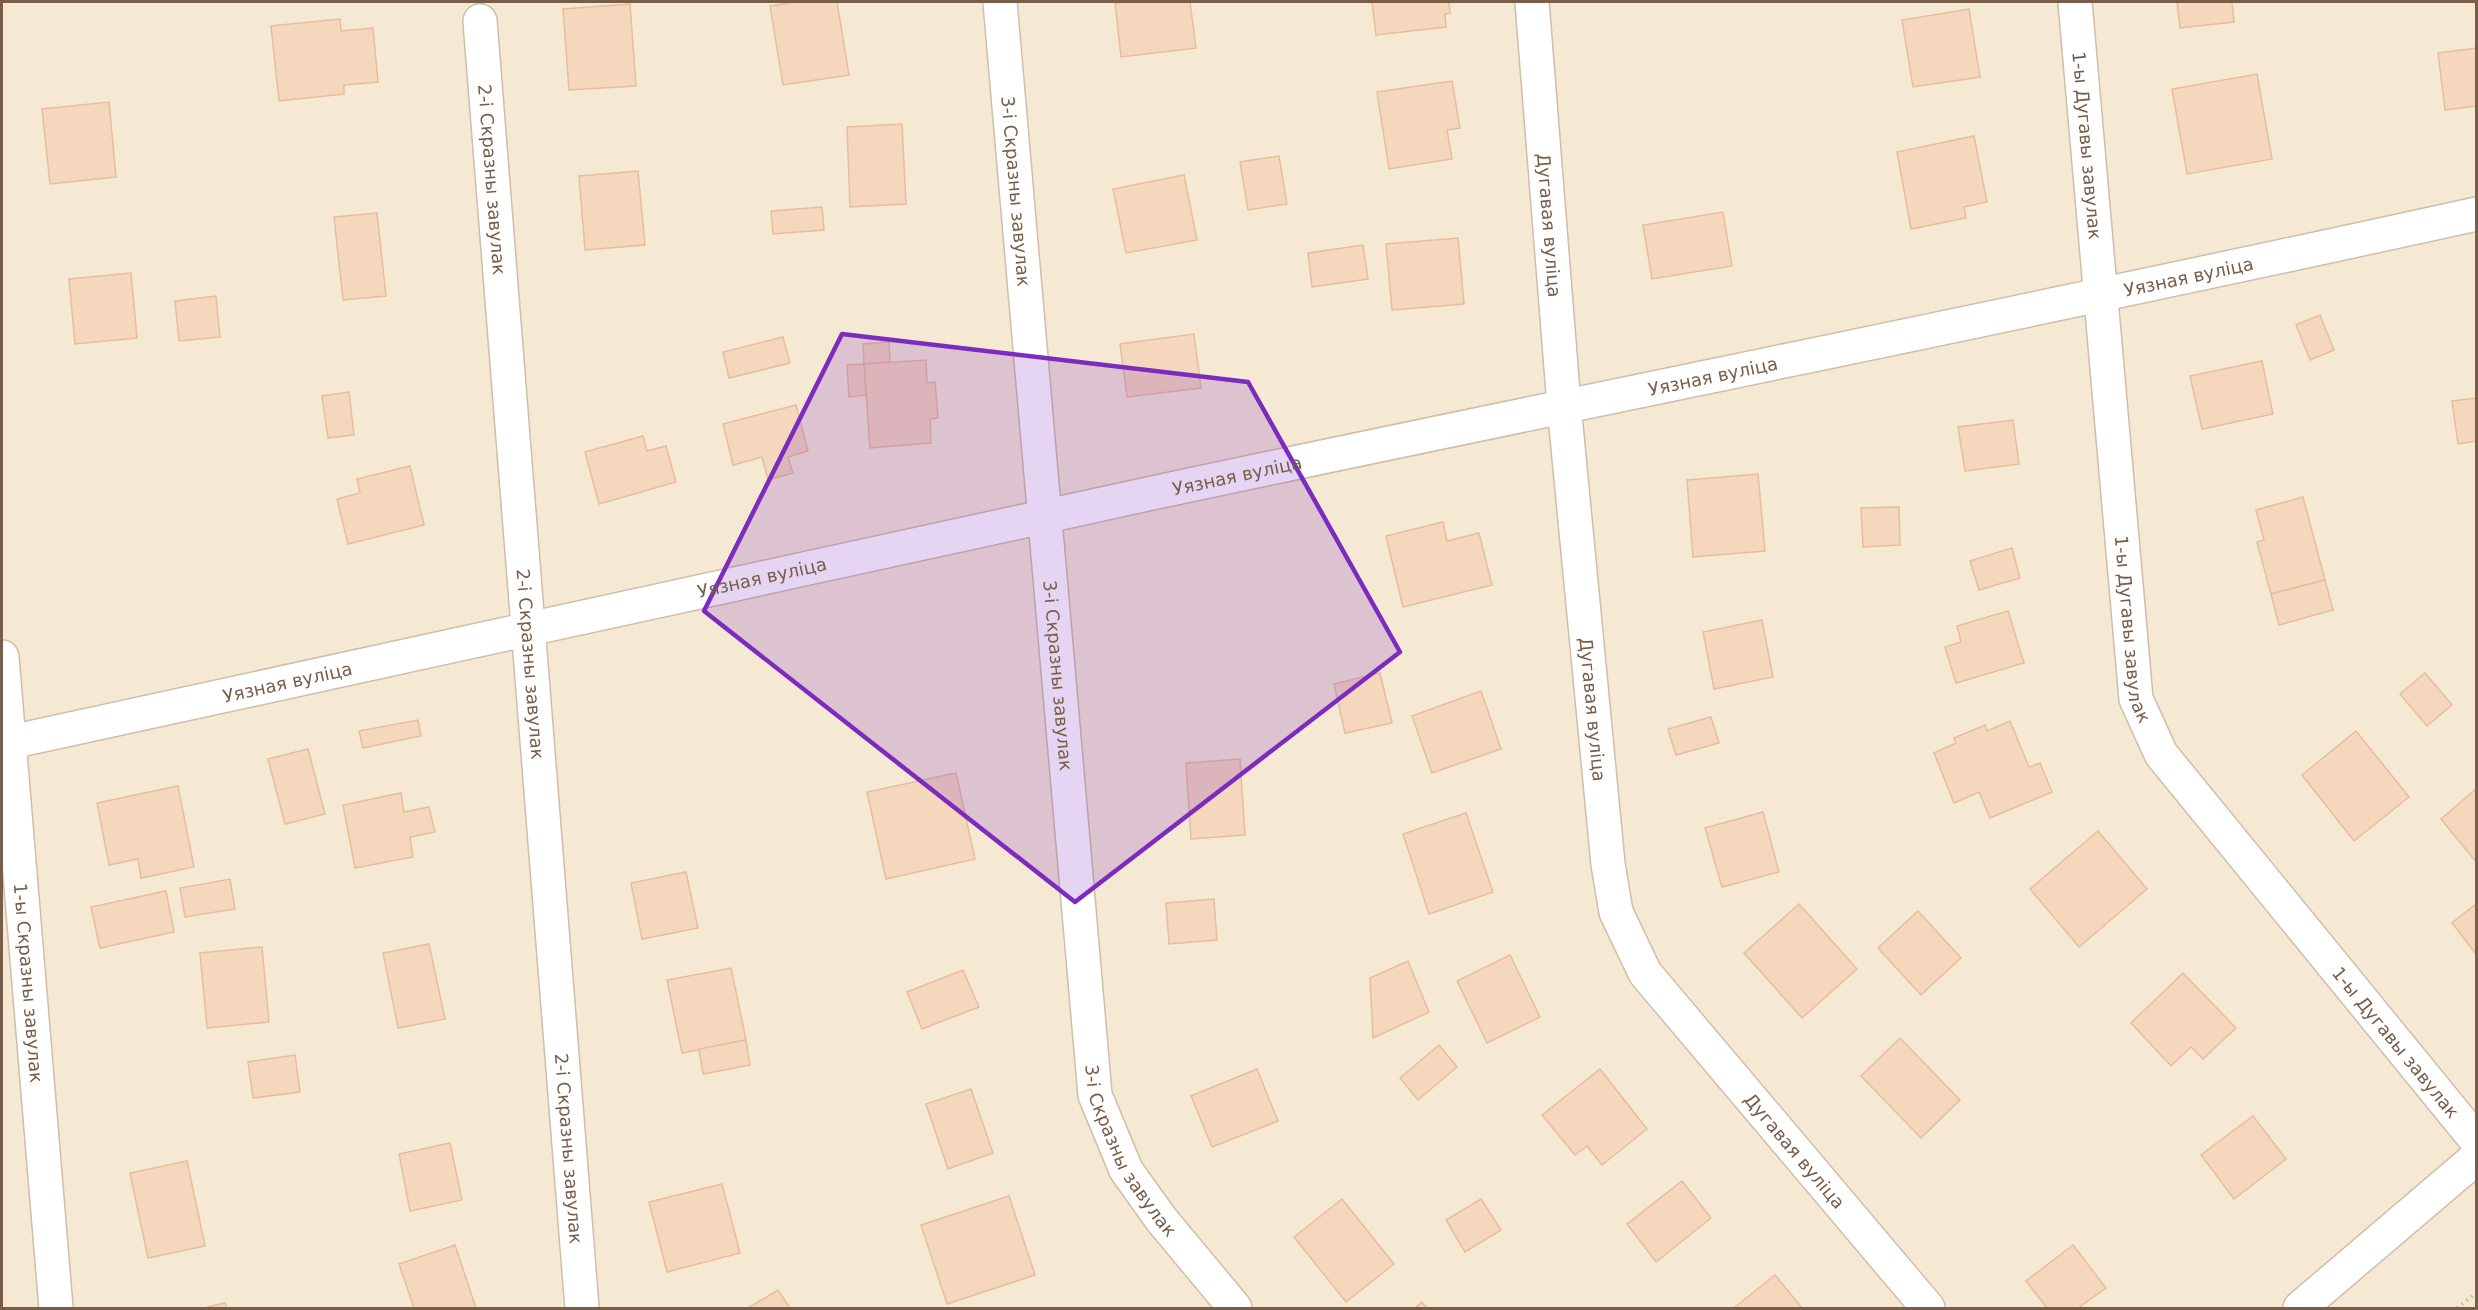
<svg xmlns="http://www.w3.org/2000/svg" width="2478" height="1310" font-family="'DejaVu Sans',sans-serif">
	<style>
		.residential { fill: #f5e9d4 }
		.building { fill: #f4d7bc; stroke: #e7be9c; stroke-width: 1.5 }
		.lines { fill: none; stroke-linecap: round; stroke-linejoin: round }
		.street-casing { stroke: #cfbeab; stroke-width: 36 }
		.path { stroke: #d9ba9f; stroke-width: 4; stroke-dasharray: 1.5 4.5; stroke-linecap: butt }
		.street { stroke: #fff; stroke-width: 33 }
		.marked { fill: #7b2cbf; fill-opacity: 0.2; stroke: #7b2cbf; stroke-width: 4.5; stroke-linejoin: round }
		.labels { text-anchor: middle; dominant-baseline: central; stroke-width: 5; stroke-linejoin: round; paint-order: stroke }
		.street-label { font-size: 18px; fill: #785d49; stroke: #fff9ed }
	</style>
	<rect width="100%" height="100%" fill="#fdf6e6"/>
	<rect class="residential" x="2" y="2" width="2474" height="1306"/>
	<g class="building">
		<polygon points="796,2 837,2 849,75 783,85 770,6"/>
		<polygon points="1130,2 1190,2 1196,48 1121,57 1115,3"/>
		<polygon points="1372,2 1449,2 1450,13 1445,14 1446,27 1376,35"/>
		<polygon points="2177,2 2232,2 2234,22 2180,28"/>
		<polygon points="630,4 636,86 569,90 563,9"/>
		<polygon points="1969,9 1980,77 1913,87 1902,20"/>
		<polygon points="340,19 341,31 373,28 378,82 344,85 344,94 279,101 271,26"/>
		<polygon points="2476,48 2476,106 2445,110 2438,53"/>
		<polygon points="2257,74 2272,159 2187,174 2172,89"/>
		<polygon points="1452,81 1460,128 1447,130 1452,159 1389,169 1377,92"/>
		<polygon points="109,102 116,177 50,184 42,109"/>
		<polygon points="902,124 906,204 850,207 847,127"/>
		<polygon points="1974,136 1987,202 1964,207 1966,218 1911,229 1897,152"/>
		<polygon points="1279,156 1287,204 1248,210 1240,162"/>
		<polygon points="638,171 645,245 585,250 579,176"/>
		<polygon points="1184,175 1197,240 1126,253 1113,189"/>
		<polygon points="822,207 824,230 773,234 771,211"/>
		<polygon points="1723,212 1732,266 1652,279 1643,225"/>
		<polygon points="377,213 386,296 343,300 334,217"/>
		<polygon points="1458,238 1464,304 1392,310 1386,244"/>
		<polygon points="1363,245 1368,279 1312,287 1308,253"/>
		<polygon points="131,273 137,338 75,344 69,279"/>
		<polygon points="216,296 220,337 179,341 175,301"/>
		<polygon points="2320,315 2334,350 2310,360 2296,325"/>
		<polygon points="1194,334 1201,388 1127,397 1120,344"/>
		<polygon points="783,337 790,363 729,378 723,352"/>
		<polygon points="889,342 890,362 864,364 863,344"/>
		<polygon points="926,360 927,383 935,382 938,418 930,419 931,443 870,448 864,364"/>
		<polygon points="2262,361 2273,414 2202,429 2190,376"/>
		<polygon points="864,364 866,395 849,397 847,365"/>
		<polygon points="349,392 354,435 328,438 322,396"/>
		<polygon points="2476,398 2476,441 2458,444 2452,401"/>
		<polygon points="796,405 808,451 788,457 793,473 768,480 762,457 733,465 723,424"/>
		<polygon points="2013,420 2019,464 1965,471 1958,427"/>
		<polygon points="643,436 647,451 666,446 676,482 599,504 585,452"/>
		<polygon points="410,466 424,525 348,544 337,499 360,493 357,479"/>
		<polygon points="1758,474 1765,551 1693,557 1687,480"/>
		<polygon points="2303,497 2325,580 2271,594 2257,542 2264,540 2256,510"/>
		<polygon points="1899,507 1900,545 1863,547 1861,508"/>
		<polygon points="1443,522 1447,541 1479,533 1492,585 1403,607 1386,536"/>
		<polygon points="2012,548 2020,578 1979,590 1970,561"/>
		<polygon points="2325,580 2333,610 2279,625 2271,594"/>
		<polygon points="2008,611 2024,663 1956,683 1945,647 1961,642 1957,626"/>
		<polygon points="1762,620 1773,677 1714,689 1703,632"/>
		<polygon points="1380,673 1392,723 1345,733 1334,684"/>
		<polygon points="2425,673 2452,705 2427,726 2400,694"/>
		<polygon points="1481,691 1501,749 1432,773 1412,716"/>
		<polygon points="1711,717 1719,743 1676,755 1668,729"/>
		<polygon points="418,720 421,736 363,748 359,731"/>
		<polygon points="2010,721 2029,767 2040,763 2052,792 1990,818 1979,792 1954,803 1934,753 1956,743 1954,738 1985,725 1987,731"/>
		<polygon points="2356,731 2409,797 2354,841 2302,775"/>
		<polygon points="308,749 325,814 285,824 268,759"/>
		<polygon points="1240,759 1245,835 1191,839 1186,763"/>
		<polygon points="956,773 975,859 886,879 867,792"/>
		<polygon points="178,786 194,867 141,878 138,859 109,865 97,803"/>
		<polygon points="2476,789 2476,862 2441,819"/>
		<polygon points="401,793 404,812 429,807 435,832 410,837 413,857 355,868 343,805"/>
		<polygon points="1763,812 1779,872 1722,887 1705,828"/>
		<polygon points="1466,813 1493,892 1429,914 1403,834"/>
		<polygon points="2098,831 2147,889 2079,947 2030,889"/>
		<polygon points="686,872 698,928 642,939 631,883"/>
		<polygon points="230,879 235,909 185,917 180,888"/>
		<polygon points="166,891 174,932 100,948 91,907"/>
		<polygon points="1214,899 1217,940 1169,944 1166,903"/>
		<polygon points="1799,904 1857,969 1802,1018 1744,953"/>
		<polygon points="2476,904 2476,954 2452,923"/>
		<polygon points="1918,911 1961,958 1921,995 1878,948"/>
		<polygon points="429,944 445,1019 398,1028 383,953"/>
		<polygon points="262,947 269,1022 207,1028 200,953"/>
		<polygon points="1510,955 1540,1017 1487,1043 1457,981"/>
		<polygon points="1408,961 1429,1012 1373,1038 1370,978"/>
		<polygon points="731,968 746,1040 682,1053 667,980"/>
		<polygon points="963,970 979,1007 922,1029 907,992"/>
		<polygon points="2183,973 2236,1028 2203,1059 2191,1047 2171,1066 2131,1023"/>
		<polygon points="1900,1038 1960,1100 1921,1138 1861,1076"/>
		<polygon points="746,1040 750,1065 703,1074 699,1049"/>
		<polygon points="1439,1045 1457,1067 1418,1100 1400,1078"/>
		<polygon points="295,1055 300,1092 253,1098 248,1062"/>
		<polygon points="1257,1069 1278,1121 1212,1147 1191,1096"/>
		<polygon points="1600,1069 1647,1129 1602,1165 1587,1146 1575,1155 1542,1115"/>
		<polygon points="971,1089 993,1153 948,1169 926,1104"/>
		<polygon points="2253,1116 2286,1159 2234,1199 2201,1155"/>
		<polygon points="450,1143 462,1200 410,1211 399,1154"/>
		<polygon points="187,1161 205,1246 148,1258 130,1173"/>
		<polygon points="1682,1181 1711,1218 1656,1262 1627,1224"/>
		<polygon points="722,1184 740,1253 667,1272 649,1202"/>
		<polygon points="1009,1196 1035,1275 947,1304 921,1225"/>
		<polygon points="1342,1199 1394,1264 1346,1302 1294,1237"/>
		<polygon points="1481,1199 1501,1230 1465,1252 1446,1220"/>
		<polygon points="455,1245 476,1308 414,1308 399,1264"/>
		<polygon points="2073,1245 2106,1288 2078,1308 2047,1308 2026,1281"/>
		<polygon points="1775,1275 1802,1308 1734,1308"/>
		<polygon points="778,1290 790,1308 748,1308"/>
		<polygon points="1422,1302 1427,1308 1415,1308"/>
		<polygon points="225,1303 227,1308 204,1308"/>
	</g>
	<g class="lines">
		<g class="street-casing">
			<g id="street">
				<path id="s1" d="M1000 2 1095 1095 1126 1170 1161 1219 1235 1308"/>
				<path id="s2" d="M1532 2 1564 405 1608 864 1616 912 1645 973 1928 1308"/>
				<path id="s3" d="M2075 2 2136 699 2161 754 2476 1140"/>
				<path id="s4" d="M480 21 582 1308"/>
				<path id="s5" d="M2 657 56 1308"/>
				<path id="s6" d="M2 744C387 661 771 573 1157 492 1597 398 2038 311 2476 214"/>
				<polyline points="2300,1308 2476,1158"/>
			</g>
		</g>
		<polyline class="path" points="2457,1308 2476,1293"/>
		<use href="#street" class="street"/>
	</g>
	<path class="marked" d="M842 334 1248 382 1400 652 1075 902 704 611Z"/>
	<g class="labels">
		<g class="street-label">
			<text stroke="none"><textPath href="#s3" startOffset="144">1-ы Дугавы завулак</textPath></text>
			<text stroke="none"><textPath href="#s4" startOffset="159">2-і Скразны завулак</textPath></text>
			<text stroke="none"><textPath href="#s1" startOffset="190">3-і Скразны завулак</textPath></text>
			<text stroke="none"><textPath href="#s2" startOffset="224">Дугавая вуліца</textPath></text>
			<text stroke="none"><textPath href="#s6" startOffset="2236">Уязная вуліца</textPath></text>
			<text stroke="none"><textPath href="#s6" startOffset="1750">Уязная вуліца</textPath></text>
			<text stroke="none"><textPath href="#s6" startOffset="1264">Уязная вуліца</textPath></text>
			<text stroke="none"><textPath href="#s6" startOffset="778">Уязная вуліца</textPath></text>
			<text stroke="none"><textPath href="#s3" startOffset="630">1-ы Дугавы завулак</textPath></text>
			<text stroke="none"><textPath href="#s4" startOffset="645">2-і Скразны завулак</textPath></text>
			<text stroke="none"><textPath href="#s1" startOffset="676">3-і Скразны завулак</textPath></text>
			<text stroke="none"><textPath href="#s6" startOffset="292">Уязная вуліца</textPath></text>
			<text stroke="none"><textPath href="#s2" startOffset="710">Дугавая вуліца</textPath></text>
			<text stroke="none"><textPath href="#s5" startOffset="327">1-ы Скразны завулак</textPath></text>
			<text stroke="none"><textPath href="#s3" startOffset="1132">1-ы Дугавы завулак</textPath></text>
			<text stroke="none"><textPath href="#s4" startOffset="1131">2-і Скразны завулак</textPath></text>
			<text stroke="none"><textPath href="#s1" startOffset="1162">3-і Скразны завулак</textPath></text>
			<text stroke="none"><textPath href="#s2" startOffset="1214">Дугавая вуліца</textPath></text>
		</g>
	</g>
	<rect width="2478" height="1310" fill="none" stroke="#785d49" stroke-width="6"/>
</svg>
